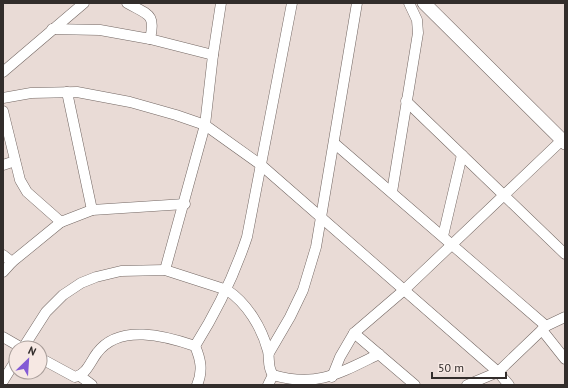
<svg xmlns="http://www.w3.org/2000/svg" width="568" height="388" font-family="'PT Sans',sans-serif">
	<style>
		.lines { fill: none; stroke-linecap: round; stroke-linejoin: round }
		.minor-casing { stroke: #736763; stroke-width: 11 }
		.tertiary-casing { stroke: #736763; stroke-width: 14 }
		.minor { stroke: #fff; stroke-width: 10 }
		.tertiary { stroke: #fff; stroke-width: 13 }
	</style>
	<rect width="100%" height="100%" fill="#e9dbd6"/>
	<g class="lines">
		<g class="minor-casing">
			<g id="minor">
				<path d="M127 3C148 15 156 13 150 39"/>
				<polyline points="52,29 100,30 150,39 213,55"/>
				<polyline points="3,72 84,3"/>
				<polyline points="67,92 92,210"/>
				<polyline points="3,98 31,93 77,92 130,102 176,115 205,125 261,165 498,372 509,385"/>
				<polyline points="406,101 565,254"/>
				<polyline points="3,111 20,180 27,192 61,222 92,210 185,204"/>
				<polyline points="334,143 546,326"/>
				<polyline points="3,165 15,161"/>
				<polyline points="392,192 418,33 417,20 409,3"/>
				<polyline points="443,236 462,155"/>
				<polyline points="3,255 12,262 61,222"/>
				<polyline points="165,270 205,125 213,55 221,3"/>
				<polyline points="3,272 12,262"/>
				<polyline points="542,330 565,359"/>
				<polyline points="354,333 415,385"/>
				<polyline points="3,337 22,348"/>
				<path d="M195 346C217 311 234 276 247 237L292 3"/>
				<path d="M23 348 46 312 63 295 81 283 96 277 121 271 165 270 227 290C247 303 262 328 268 351 270 360 267 367 273 375 317 388 340 373 379 354"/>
				<polyline points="269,353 290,317 303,290 316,247 357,3"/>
				<path d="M40 358 75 377C87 374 90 362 97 353 119 323 166 336 195 346 201 360 203 371 197 385"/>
				<polyline points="80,376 92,385"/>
				<polyline points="332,377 340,357 354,333 403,291 562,140"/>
				<polyline points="3,381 16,360"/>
				<polyline points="268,385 273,375"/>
				<polyline points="467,385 498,372 546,326 565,317"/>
			</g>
		</g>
		<g class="tertiary-casing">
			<polyline id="tertiary" points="424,3 565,143"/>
		</g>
		<use href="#minor" class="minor"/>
		<use href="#tertiary" class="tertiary"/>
	</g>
	<rect width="568" height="388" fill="none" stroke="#322d2b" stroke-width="8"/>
	<g transform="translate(28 360) rotate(25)"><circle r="19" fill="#f6e8e3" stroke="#a89d99"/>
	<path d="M0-3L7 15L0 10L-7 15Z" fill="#845bd5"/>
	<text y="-6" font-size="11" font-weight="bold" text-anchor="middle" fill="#322d2b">N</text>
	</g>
	<path d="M432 372v6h74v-6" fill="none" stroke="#322d2b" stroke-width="2"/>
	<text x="438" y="372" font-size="12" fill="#322d2b" stroke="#f6e8e3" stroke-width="3" paint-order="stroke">50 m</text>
</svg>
